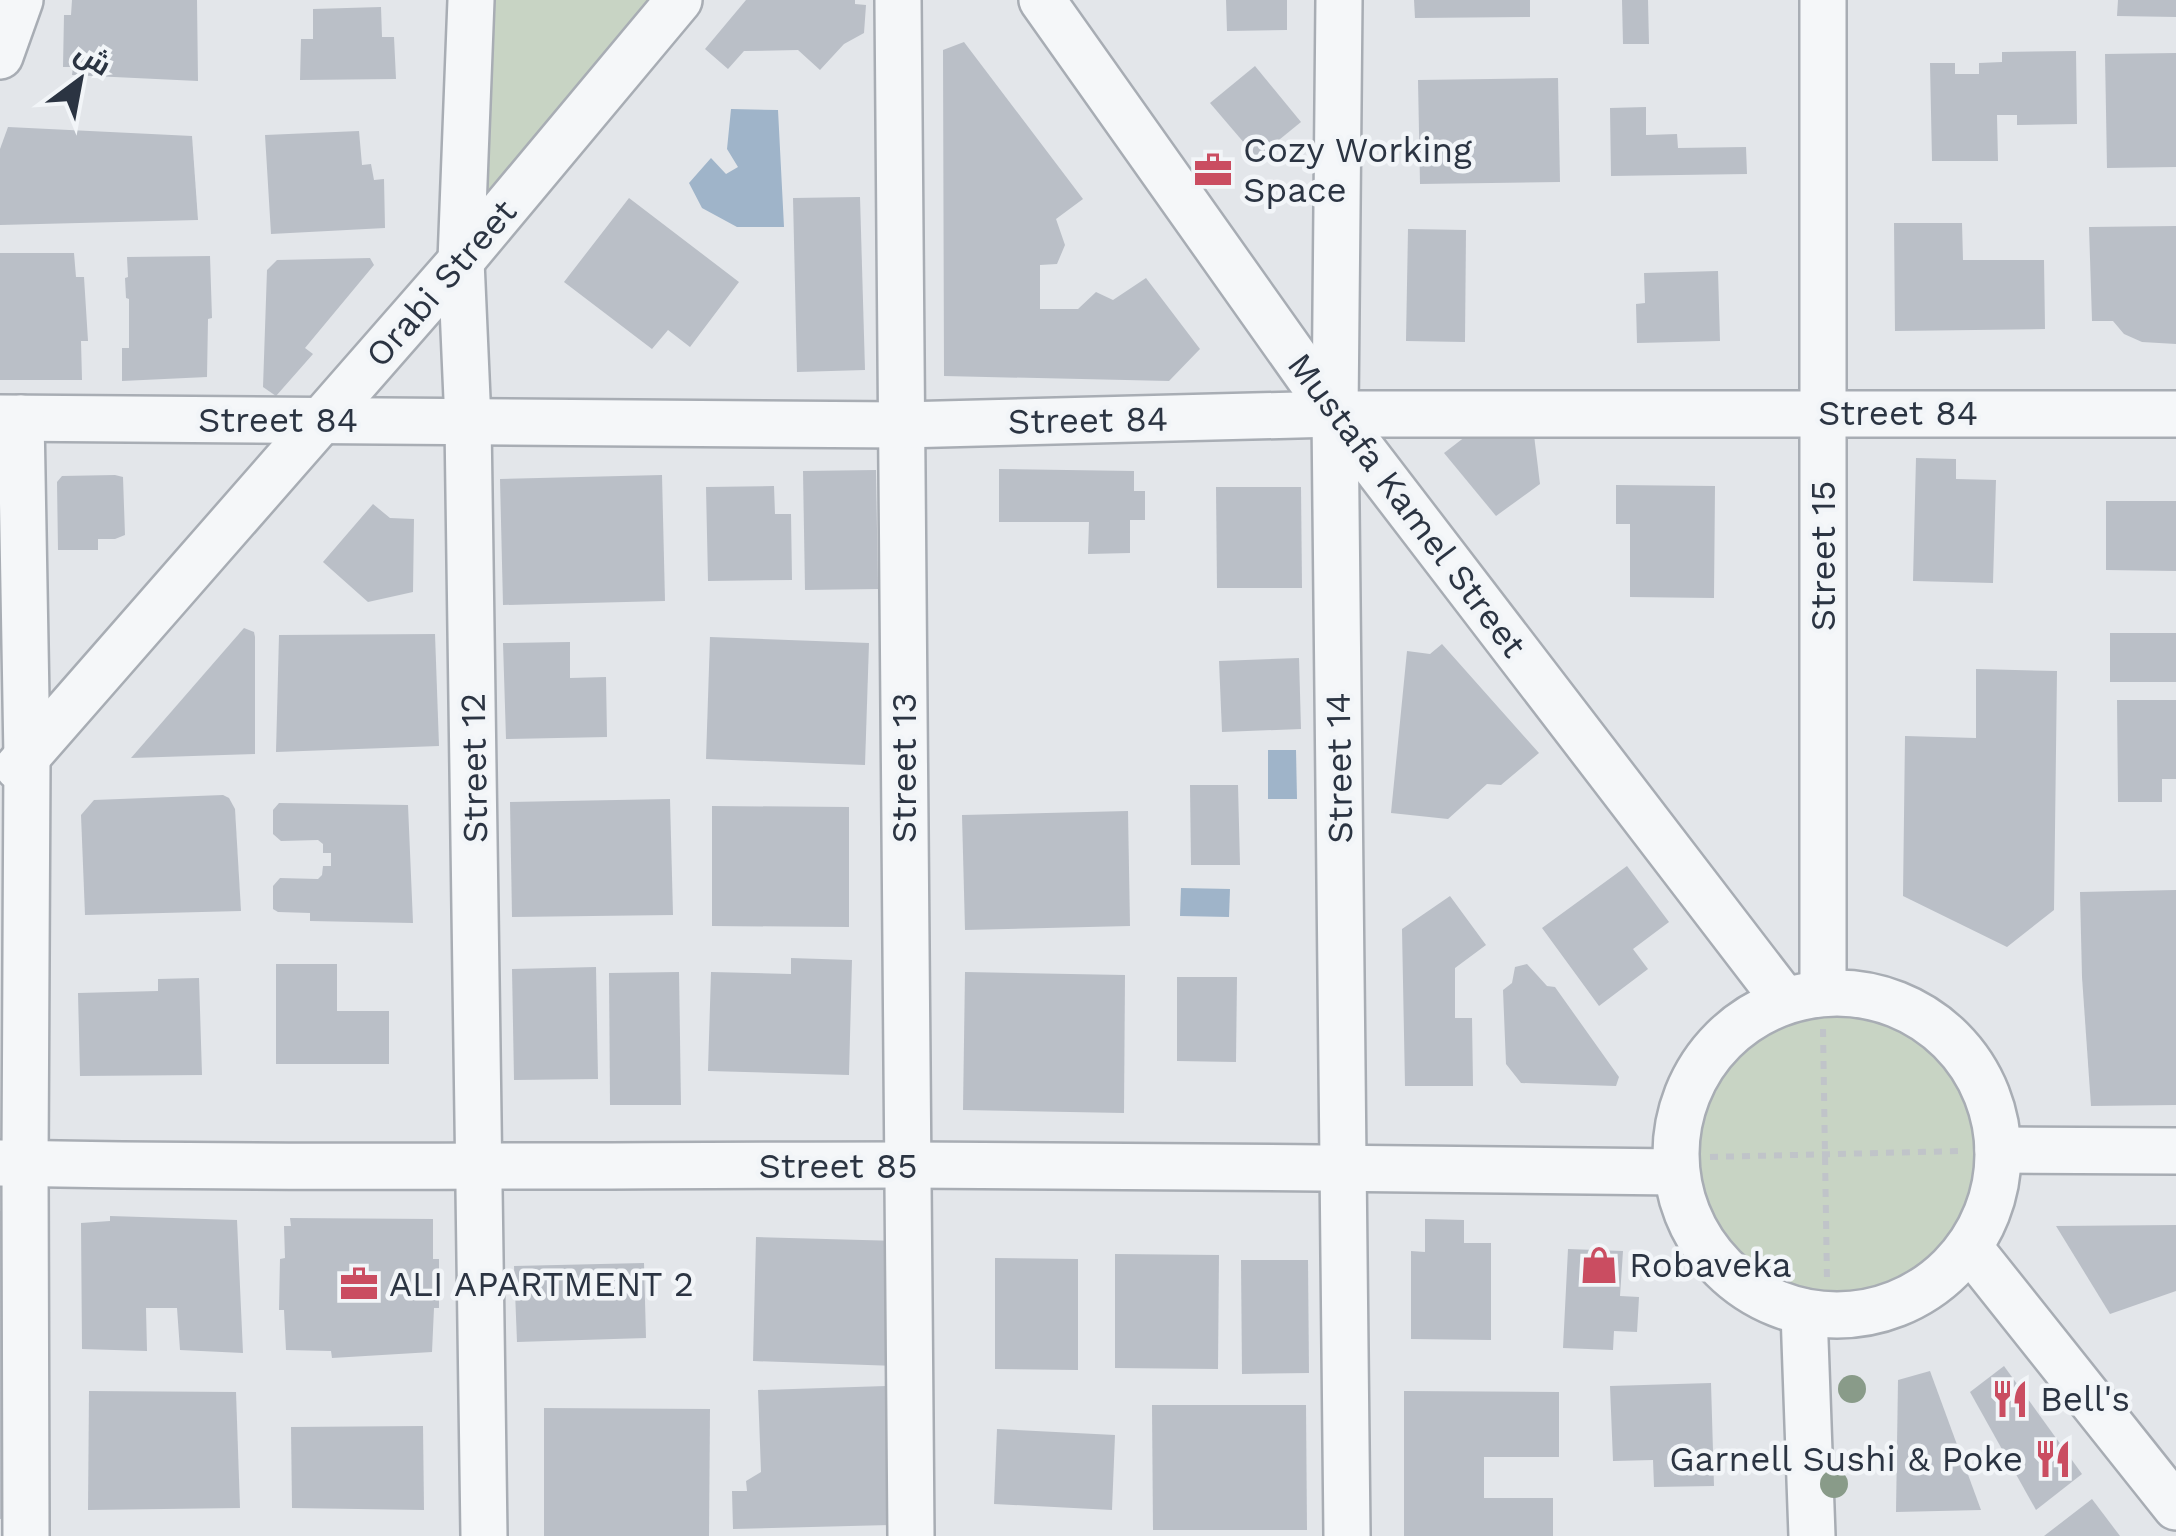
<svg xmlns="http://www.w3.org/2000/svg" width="2176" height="1536" font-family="'Work Sans',Cairo,sans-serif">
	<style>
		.green { fill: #c8d4c4 }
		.water { fill: #9fb4c9 }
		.building { fill: #babfc7 }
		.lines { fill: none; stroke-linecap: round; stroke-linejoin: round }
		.minor-casing { stroke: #a8adb4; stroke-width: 50 }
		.path { stroke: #c0c4c9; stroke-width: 6; stroke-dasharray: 8 8; stroke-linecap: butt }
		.minor { stroke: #f5f7f9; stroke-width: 45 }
		.tree { fill: #899b89 }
		.labels { text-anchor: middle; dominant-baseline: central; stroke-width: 9; stroke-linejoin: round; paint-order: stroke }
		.poi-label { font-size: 35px; fill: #2b3442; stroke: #f2f5f8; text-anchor: start }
		.street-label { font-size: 35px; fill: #2b3442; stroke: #f2f5f8 }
	</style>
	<rect width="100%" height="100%" fill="#e3e6ea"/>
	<g class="green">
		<polygon points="495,0 650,0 483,199"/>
		<circle cx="1838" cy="1149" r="147"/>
	</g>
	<g class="water">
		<polygon points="731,109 778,110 784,227 737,227 702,208 689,183 711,158 726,174 738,167 727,149"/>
		<polygon points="1268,750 1296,750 1297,799 1268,799"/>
		<polygon points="1181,888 1230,889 1229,917 1180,916"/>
	</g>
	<g class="building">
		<polygon points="72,0 197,0 198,81 72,75 73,67 63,67 64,15 71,15"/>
		<polygon points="746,0 855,0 855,4 866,5 864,33 844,44 820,70 798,50 744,51 728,69 705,49"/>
		<polygon points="1226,0 1287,0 1287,30 1227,31"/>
		<polygon points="1414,0 1530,0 1530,17 1415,18"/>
		<polygon points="1622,0 1648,0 1649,44 1623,44"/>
		<polygon points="2118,0 2176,0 2176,17 2117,16"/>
		<polygon points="381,7 382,37 394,37 396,79 300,80 301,39 313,39 313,9"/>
		<polygon points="964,42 1083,199 1056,219 1065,245 1057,264 1040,265 1040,309 1078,309 1096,292 1113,300 1146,278 1200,349 1169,381 944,376 943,50"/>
		<polygon points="2076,51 2077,124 2017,125 2017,115 1997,115 1998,161 1932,161 1930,63 1955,63 1955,74 1979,74 1979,63 2002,62 2002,52"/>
		<polygon points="2176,53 2176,167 2107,168 2105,54"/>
		<polygon points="1255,66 1301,122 1257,158 1210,103"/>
		<polygon points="1558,78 1560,182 1420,184 1418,80"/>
		<polygon points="1646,107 1646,135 1677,134 1678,148 1746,147 1747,174 1611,176 1610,108"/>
		<polygon points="8,127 192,136 198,220 0,225 0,149"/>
		<polygon points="359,131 362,165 371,164 374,180 384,179 385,228 271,234 265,135"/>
		<polygon points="860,197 865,370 797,372 793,198"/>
		<polygon points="629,198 739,282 690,347 668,330 652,349 564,282"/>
		<polygon points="1894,223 1962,223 1963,260 2044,260 2045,329 1895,331"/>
		<polygon points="2176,226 2176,344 2142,342 2124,334 2113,321 2092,321 2089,227"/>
		<polygon points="1408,229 1466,230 1465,342 1406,341"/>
		<polygon points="0,253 74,253 76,277 84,277 88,341 81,341 82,380 0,380"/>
		<polygon points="210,256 212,318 208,319 207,377 122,381 122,348 129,348 129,299 126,298 125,278 128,277 127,257"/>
		<polygon points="370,258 374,265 305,348 313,354 276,396 263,387 267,270 277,260"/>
		<polygon points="1718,271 1720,341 1637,343 1636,304 1645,303 1644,273"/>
		<polygon points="1487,420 1533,427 1540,484 1496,516 1444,453"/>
		<polygon points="1916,458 1956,459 1956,479 1996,480 1993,583 1913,581"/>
		<polygon points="999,469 1134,471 1134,491 1145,491 1145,520 1130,520 1130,553 1088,554 1089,522 999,522"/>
		<polygon points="876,470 878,589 805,590 803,471"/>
		<polygon points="115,475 123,477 125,535 115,539 98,539 98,550 58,550 57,482 62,476"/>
		<polygon points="662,475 665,601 503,605 500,479"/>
		<polygon points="1616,485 1715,486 1714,598 1630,597 1630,524 1616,524"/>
		<polygon points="774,486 775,514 791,514 792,580 708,581 706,487"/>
		<polygon points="1216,487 1301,487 1302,588 1217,588"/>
		<polygon points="2106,501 2176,501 2176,571 2106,570"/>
		<polygon points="373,504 390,518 414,519 413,592 368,602 323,562"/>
		<polygon points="244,628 254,632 255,637 255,754 131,758"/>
		<rect x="2110" y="633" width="66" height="49"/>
		<polygon points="435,634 439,746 276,752 279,635"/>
		<polygon points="710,637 869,643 865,765 706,759"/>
		<polygon points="570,642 570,678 606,677 607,737 506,739 503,643"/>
		<polygon points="1442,644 1539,753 1501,785 1487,784 1448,819 1391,813 1407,651 1430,654"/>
		<polygon points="1299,658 1301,729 1222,732 1219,661"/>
		<polygon points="1976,669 2057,671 2054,910 2007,947 1903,896 1905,736 1976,738"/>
		<polygon points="2117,700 2176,700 2176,779 2162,779 2162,802 2118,802"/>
		<polygon points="1190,785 1238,785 1240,865 1191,865"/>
		<polygon points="223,795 229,798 235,809 241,911 85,915 81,815 94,800"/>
		<polygon points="670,799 673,915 512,917 510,802"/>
		<polygon points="279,803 408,805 413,923 310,921 310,913 278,912 273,909 273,886 280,878 318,879 322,875 323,866 331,866 331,853 323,853 323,844 318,840 281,841 273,834 273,810"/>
		<polygon points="712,806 849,807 849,927 712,926"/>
		<polygon points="1128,811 1130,926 965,930 962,815"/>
		<polygon points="1627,866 1669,922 1633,949 1648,969 1599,1006 1542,928"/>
		<polygon points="2176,890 2176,1105 2091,1106 2082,977 2080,892"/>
		<polygon points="1450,896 1486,945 1455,968 1455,1018 1472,1018 1473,1086 1405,1086 1402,929"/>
		<polygon points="791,958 852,960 849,1075 708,1071 711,972 791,974"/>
		<polygon points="276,964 337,964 337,1011 389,1011 389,1064 276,1064"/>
		<polygon points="1527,964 1547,986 1555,987 1619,1077 1616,1086 1521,1083 1506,1064 1503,990 1512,983 1515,967"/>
		<polygon points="596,967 598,1079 514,1080 512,969"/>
		<polygon points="679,972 681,1105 610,1105 609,973"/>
		<polygon points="965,972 1125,975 1124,1113 963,1110"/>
		<polygon points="1177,977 1237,977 1236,1062 1177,1061"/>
		<polygon points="199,978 202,1075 80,1076 78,993 158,991 158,979"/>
		<polygon points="0,1211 9,1211 16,1518 0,1519"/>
		<polygon points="110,1216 237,1220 243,1353 180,1350 177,1308 146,1308 147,1351 82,1349 81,1223 110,1221"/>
		<polygon points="290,1218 433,1219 433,1259 439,1259 439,1308 434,1308 432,1352 332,1358 331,1351 286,1350 284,1310 279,1310 280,1259 285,1258 284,1226 291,1226"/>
		<polygon points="1425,1219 1464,1220 1464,1243 1491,1243 1491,1340 1411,1339 1411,1251 1425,1252"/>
		<polygon points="2176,1225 2176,1291 2110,1314 2056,1226"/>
		<polygon points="756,1237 899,1241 896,1366 753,1361"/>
		<polygon points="1568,1249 1623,1251 1620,1296 1639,1297 1637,1332 1614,1331 1613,1350 1563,1348"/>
		<polygon points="1115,1254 1219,1255 1218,1369 1115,1368"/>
		<polygon points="995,1258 1078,1259 1078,1370 995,1369"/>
		<polygon points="1241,1260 1308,1260 1309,1373 1242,1374"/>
		<polygon points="644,1263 646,1338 517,1342 514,1266"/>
		<polygon points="2004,1366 2082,1474 2036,1510 1970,1392"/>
		<polygon points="1930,1371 1981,1510 1896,1512 1898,1380"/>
		<polygon points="1711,1383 1714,1486 1654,1487 1653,1460 1613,1461 1610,1386"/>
		<polygon points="886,1386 890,1525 733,1529 732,1491 747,1491 746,1481 761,1472 758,1390"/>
		<polygon points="89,1391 236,1392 240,1508 88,1510"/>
		<polygon points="1404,1391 1559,1392 1559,1457 1484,1457 1484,1498 1553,1498 1553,1536 1404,1536"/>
		<polygon points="1152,1405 1306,1405 1307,1530 1153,1530"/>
		<polygon points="544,1408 710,1409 709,1536 544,1536"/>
		<polygon points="423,1426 424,1510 292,1508 291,1427"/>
		<polygon points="997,1429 1115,1435 1112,1510 994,1504"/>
		<polygon points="2092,1499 2120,1536 2044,1536"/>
	</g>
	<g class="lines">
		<g class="minor-casing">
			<g id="minor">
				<polyline points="471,0 461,261 468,422 484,1536"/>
				<polyline points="898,0 911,1536"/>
				<polyline points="1042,0 1335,414 1785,1001"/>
				<polyline points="1339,0 1335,414 1347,1536"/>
				<polyline points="0,56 20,0"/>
				<polyline points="0,418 902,425 1335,414 2176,414"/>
				<polyline points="21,418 27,757 25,1164 26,1536"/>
				<polyline points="18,767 461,261 679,0"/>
				<polyline points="1823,993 1823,0"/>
				<circle cx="1837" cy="1154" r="161"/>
				<polyline points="1998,1150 2176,1151"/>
				<path d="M0 1163C303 1169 606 1165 910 1165 1165 1166 1421 1169 1676 1172"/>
				<polyline points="1969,1247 2176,1507"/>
				<polyline points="1804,1312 1812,1536"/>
			</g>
		</g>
		<g class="path">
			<polyline points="1823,1029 1827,1281"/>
			<polyline points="1710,1157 1962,1151"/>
		</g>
		<use href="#minor" class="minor"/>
	</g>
	<g class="tree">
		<circle cx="1852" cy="1389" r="14"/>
		<circle cx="1834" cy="1484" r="14"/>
	</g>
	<defs>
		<g id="office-bare" transform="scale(3)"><path d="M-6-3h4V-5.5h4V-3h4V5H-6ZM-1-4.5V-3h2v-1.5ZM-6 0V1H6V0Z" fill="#ca4d61" stroke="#f2f5f8" stroke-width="2.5" paint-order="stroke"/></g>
		<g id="shop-bare" transform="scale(3)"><path d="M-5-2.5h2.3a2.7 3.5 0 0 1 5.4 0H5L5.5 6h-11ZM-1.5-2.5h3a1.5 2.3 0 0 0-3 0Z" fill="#ca4d61" stroke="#f2f5f8" stroke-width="2.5" paint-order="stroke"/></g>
		<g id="restaurant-bare" transform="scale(3)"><path d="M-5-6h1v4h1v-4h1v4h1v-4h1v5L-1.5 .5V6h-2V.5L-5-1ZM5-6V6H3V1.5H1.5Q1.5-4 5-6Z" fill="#ca4d61" stroke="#f2f5f8" stroke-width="2.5" paint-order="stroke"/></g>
	</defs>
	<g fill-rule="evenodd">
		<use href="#office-bare" x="1213" y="170"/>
		<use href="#shop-bare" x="1599" y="1265"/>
		<use href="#office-bare" x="359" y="1284"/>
		<use href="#restaurant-bare" x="2010" y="1399"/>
		<use href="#restaurant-bare" x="2053" y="1459"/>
	</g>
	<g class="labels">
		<g class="poi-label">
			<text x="1243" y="150">Cozy Working<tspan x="1243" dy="40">Space</tspan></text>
			<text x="1629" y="1265">Robaveka</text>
			<text x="389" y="1284">ALI APARTMENT 2</text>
			<text x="2040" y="1399">Bell's</text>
			<text x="2023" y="1459" text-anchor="end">Garnell Sushi &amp; Poke</text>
		</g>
		<g class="street-label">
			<text transform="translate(441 283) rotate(-49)">Orabi Street</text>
			<text x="1898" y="413">Street 84</text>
			<text x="278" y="420">Street 84</text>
			<text transform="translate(1088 420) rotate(-1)">Street 84</text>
			<text transform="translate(1407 505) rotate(53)">Mustafa Kamel Street</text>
			<text transform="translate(1823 556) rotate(-90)">Street 15</text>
			<text transform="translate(474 768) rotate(-91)">Street 12</text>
			<text transform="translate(904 768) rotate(-90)">Street 13</text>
			<text transform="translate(1339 768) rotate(-91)">Street 14</text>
			<text x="838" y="1166">Street 85</text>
		</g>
	</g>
	<g transform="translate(80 80) rotate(32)" stroke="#f2f5f8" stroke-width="8" paint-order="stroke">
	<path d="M0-8L18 38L0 25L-18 38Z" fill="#2b3442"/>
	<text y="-15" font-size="28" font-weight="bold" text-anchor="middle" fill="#2b3442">ش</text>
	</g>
</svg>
